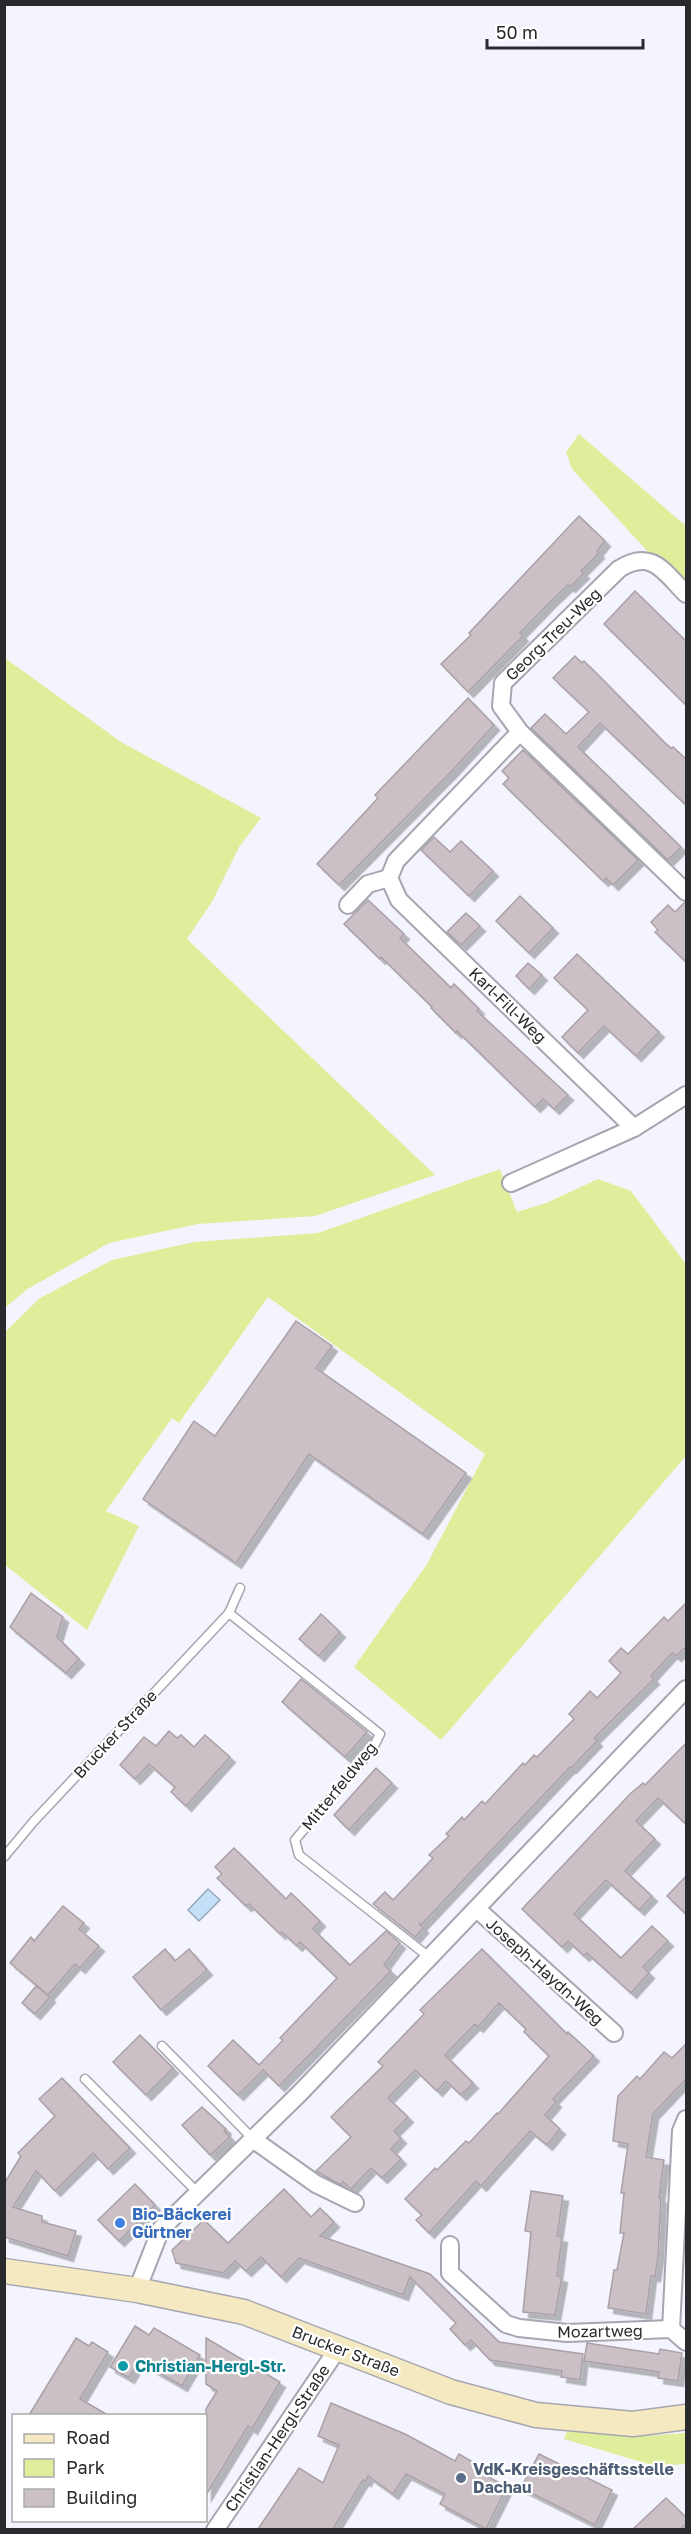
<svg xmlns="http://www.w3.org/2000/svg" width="691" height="2534" font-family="'Golos Text',sans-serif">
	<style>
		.green { fill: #deee9b }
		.water { fill: #c5dff8; stroke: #96a9bb; stroke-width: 1.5 }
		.building { fill: #cac0c6; stroke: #aaa0a6; stroke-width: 1.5; filter: url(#shadow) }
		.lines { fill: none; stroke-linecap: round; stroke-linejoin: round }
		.service-casing { stroke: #a6a6b0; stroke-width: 11 }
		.minor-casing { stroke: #a6a6b0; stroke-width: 20 }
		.secondary-casing { stroke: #a6a6b0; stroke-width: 27 }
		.service { stroke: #fff; stroke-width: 8 }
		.minor { stroke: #fff; stroke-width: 16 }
		.secondary { stroke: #f5e9c1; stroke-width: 24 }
		.shop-dot { fill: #3f7fe0; stroke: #fff; stroke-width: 2 }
		.culture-dot { fill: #0f9aa8; stroke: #fff; stroke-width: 2 }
		.service-dot { fill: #5c6f8a; stroke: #fff; stroke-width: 2 }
		.labels { text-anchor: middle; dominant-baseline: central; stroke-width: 4.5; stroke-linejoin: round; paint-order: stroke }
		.street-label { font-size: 16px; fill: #292a2d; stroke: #fff }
		.shop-label { font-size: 16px; font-weight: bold; fill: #366cbe; stroke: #fff; text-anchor: start }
		.culture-label { font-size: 16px; font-weight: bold; fill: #0d838f; stroke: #fff; text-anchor: start }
		.service-label { font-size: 16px; font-weight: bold; fill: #4e5e75; stroke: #fff; text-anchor: start }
	</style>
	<defs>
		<filter id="shadow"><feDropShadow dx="5.5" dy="5.5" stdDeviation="0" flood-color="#0004"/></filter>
	</defs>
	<rect width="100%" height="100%" fill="#f4f4fe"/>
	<g class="green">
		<polygon points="579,434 686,526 686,587 650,554 572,469 566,452"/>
		<polygon points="5,658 121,742 261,818 239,847 213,900 187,939 435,1175 315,1216 198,1224 109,1243 26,1290 5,1308"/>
		<polygon points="500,1169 517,1212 546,1203 598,1179 631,1191 686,1264 686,1456 441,1740 354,1667 427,1564 485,1454 268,1297 179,1423 172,1418 106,1511 139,1526 87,1630 5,1565 4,1333 40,1298 112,1260 194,1242 318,1233"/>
		<polygon points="567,2431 629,2437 686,2433 686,2464 655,2466 564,2439"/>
	</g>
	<polygon class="water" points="208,1889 220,1900 199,1921 188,1910"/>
	<g class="building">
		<polygon points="579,516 605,541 597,551 599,553 581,571 584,573 570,587 568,585 550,602 520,633 523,636 468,692 441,664 471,635 469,633"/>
		<polygon points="635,591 687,642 687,706 604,624"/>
		<polygon points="575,656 582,663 584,661 604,681 664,742 671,748 673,747 687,760 687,806 600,723 578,747 681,847 668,860 531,728 545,714 566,734 589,712 553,678"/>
		<polygon points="468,698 494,725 452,771 339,885 317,864 378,798 375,795"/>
		<polygon points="523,750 638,860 613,885 606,878 603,881 503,784 509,778 502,771"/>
		<polygon points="434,837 450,852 461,841 493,871 469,896 421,850"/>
		<polygon points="520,896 553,928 529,953 496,921"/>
		<polygon points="368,900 404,934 400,938 441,978 451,988 454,984 479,1009 477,1011 568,1095 554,1109 543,1099 535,1107 457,1031 456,1033 431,1008 432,1007 381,957 380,959 344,924"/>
		<polygon points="685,902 687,902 687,963 655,932 658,930 651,922 668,905 675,912"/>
		<polygon points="466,913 480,926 461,945 447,932"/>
		<polygon points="577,954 659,1032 636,1056 604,1026 578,1053 562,1037 588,1010 554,978"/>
		<polygon points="528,963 542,975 529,989 516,976"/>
		<polygon points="296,1321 332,1346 316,1368 466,1473 423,1534 309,1454 236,1563 143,1499 194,1421 215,1436"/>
		<polygon points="31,1593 63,1617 57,1637 79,1659 66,1673 10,1627"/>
		<polygon points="687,1602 687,1646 676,1656 672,1653 651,1676 654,1679 594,1738 597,1741 571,1768 570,1767 421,1925 419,1923 423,1928 415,1937 373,1904 385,1892 393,1900 433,1858 429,1855 449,1836 446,1834 462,1817 464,1820 482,1801 485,1804 523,1763 525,1765 534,1755 537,1757 574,1719 569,1714 590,1691 597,1698 621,1673 609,1661 621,1648 628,1654 664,1617 668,1621"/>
		<polygon points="321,1614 340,1632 319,1656 299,1639"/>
		<polygon points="301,1679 367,1732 345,1757 282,1702"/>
		<polygon points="169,1731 177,1738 181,1735 194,1747 205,1735 230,1757 186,1806 171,1792 175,1787 149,1764 135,1779 120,1765 144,1737 156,1746"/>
		<polygon points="687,1742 687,1825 658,1798 636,1821 655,1839 625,1871 652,1896 639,1910 606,1880 574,1914 621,1958 652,1926 668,1941 643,1967 649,1973 631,1993 587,1953 584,1956 568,1941 562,1947 522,1909 630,1794 643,1783 645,1785"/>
		<polygon points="376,1768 392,1783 349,1830 334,1815"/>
		<polygon points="234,1848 286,1899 291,1893 320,1921 313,1929 350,1965 386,1931 400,1943 384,1965 391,1971 279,2086 263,2070 238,2095 208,2066 233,2040 259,2065 283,2040 280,2038 337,1978 300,1942 297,1946 282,1932 280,1934 249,1904 246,1906 217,1878 222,1874 215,1867"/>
		<polygon points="687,1875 687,1915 667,1896"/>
		<polygon points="63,1906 84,1923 79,1929 99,1946 80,1968 75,1964 48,1995 10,1963 31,1937 34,1941"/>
		<polygon points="165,1949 175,1961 189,1949 207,1970 161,2010 133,1977"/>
		<polygon points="482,1949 567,2034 568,2032 594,2056 553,2099 556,2102 545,2115 560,2129 547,2145 530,2131 481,2186 476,2181 429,2233 416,2220 422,2215 405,2199 435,2168 437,2170 466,2141 469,2143 497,2113 498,2114 549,2056 524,2032 526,2029 499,2003 478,2027 475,2024 445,2055 473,2083 461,2095 446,2081 437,2091 415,2070 388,2098 408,2117 394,2131 401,2138 391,2149 401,2159 382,2178 371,2168 351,2189 343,2182 341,2185 316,2171 351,2137 331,2117 383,2066 378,2062 424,2014 420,2010"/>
		<polygon points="36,1986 50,1997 35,2014 22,2003"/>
		<polygon points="140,2035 173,2068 146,2095 113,2062"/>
		<polygon points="687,2043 687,2078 653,2114 646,2157 664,2160 659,2198 661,2198 658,2256 655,2276 651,2276 646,2314 608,2308 614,2270 617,2270 624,2233 620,2233 624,2193 621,2193 628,2144 613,2141 618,2096 637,2076 640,2079 664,2052 672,2058"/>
		<polygon points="62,2078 130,2148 108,2169 93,2153 55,2191 36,2171 13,2207 42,2216 42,2222 76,2231 68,2256 4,2237 4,2184 21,2156 18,2153 55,2116 39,2099"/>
		<polygon points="202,2107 226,2129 224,2131 230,2137 210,2155 182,2125"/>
		<polygon points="135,2184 155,2205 119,2241 98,2220"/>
		<polygon points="284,2189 311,2217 320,2208 334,2222 320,2236 430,2274 499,2342 583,2354 580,2380 561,2377 562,2371 490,2360 471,2340 465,2345 450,2329 456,2323 410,2277 403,2295 299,2258 281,2277 261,2257 246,2271 235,2261 223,2273 176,2263 172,2250 204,2220 228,2243"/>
		<polygon points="531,2191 563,2196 557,2236 562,2237 557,2276 562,2277 555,2315 523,2312 531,2232 525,2231"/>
		<polygon points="135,2326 149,2335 154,2328 200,2355 182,2386 139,2361 129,2378 110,2367"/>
		<polygon points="76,2338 89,2346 92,2342 108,2352 80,2399 108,2415 29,2415"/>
		<polygon points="206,2338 280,2382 252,2429 248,2426 206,2495 206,2409 217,2391 206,2384"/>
		<polygon points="587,2343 659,2354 660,2349 682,2353 678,2381 658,2378 659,2372 584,2361"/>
		<polygon points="331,2403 405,2434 455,2461 459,2454 478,2465 476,2470 507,2487 486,2529 440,2504 445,2494 406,2474 393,2494 368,2476 366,2481 363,2480 333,2529 258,2529 299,2468 323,2483 339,2445 318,2436"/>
		<polygon points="539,2454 612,2490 595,2525 521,2488"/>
		<polygon points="666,2498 687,2518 687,2523 680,2529 633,2529"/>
	</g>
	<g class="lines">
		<g class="service-casing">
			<g id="service">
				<polyline points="240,1588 229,1613 380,1734 373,1748 295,1840 299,1855 429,1957"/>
				<polyline points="4,1857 34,1821 229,1613"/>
				<polyline points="162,2046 254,2140"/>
				<polyline points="85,2079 198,2193"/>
			</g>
		</g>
		<g class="minor-casing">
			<g id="minor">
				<path d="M686 594C664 572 652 548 619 569L503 683 501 706 520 732 686 892"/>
				<polyline points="520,732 396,861 389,878 399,900 634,1128"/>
				<polyline points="348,905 368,884 389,878"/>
				<polyline points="511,1183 634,1128 686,1095"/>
				<polyline points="477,1909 614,2033"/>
				<polyline points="254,2140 316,2184 355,2203"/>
				<polyline points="450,2245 450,2273 506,2324 519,2328 567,2333 671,2329 686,2342"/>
				<polyline points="137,2290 161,2229 300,2093 686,1689"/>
				<polyline points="671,2329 681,2131 686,2119"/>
				<polyline points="215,2530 339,2347"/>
			</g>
		</g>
		<g class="secondary-casing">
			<polyline id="secondary" points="4,2271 137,2290 244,2312 451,2392 536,2415 633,2424 686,2417"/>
		</g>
		<use href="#service" class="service"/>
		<use href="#minor" class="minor"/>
		<use href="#secondary" class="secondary"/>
	</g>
	<circle class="shop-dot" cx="120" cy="2223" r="6"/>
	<circle class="culture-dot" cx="123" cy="2366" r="6"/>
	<circle class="service-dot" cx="461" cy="2478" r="6"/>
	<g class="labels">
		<g class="street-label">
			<text transform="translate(553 634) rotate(-44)">Georg-Treu-Weg</text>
			<text transform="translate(508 1005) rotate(44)">Karl-Fill-Weg</text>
			<text transform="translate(115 1734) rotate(-47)">Brucker Straße</text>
			<text transform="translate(339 1786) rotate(-51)">Mitterfeldweg</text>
			<text transform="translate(545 1971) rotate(42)">Joseph-Haydn-Weg</text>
			<text transform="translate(600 2331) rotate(-1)">Mozartweg</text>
			<text transform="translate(346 2351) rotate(21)">Brucker Straße</text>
			<text transform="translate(277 2438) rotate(-56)">Christian-Hergl-Straße</text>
		</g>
		<g class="shop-label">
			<text x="132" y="2214">Bio-Bäckerei<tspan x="132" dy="18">Gürtner</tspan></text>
		</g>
		<g class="culture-label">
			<text x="135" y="2366">Christian-Hergl-Str.</text>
		</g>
		<g class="service-label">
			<text x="473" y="2469">VdK-Kreisgeschäftsstelle<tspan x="473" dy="18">Dachau</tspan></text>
		</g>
	</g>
	<rect width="691" height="2534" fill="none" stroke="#292a2d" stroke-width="12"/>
	<rect x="12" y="2414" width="195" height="108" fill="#ffffff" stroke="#a9aaab" stroke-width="1.5"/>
	<rect x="24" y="2434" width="30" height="9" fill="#f5e9c1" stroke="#a9aaab" stroke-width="1.5"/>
	<text x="66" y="2444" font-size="18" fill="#292a2d">Road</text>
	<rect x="24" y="2459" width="30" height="18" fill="#deee9b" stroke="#a9aaab" stroke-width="1.5"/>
	<text x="66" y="2474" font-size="18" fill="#292a2d">Park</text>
	<rect x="24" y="2489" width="30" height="18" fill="#cac0c6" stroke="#a9aaab" stroke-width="1.5"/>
	<text x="66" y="2504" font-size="18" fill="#292a2d">Building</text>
	<path d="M487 39v9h156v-9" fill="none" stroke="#292a2d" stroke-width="3"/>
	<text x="496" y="39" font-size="18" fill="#292a2d" stroke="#ffffff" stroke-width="4.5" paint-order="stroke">50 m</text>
</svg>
